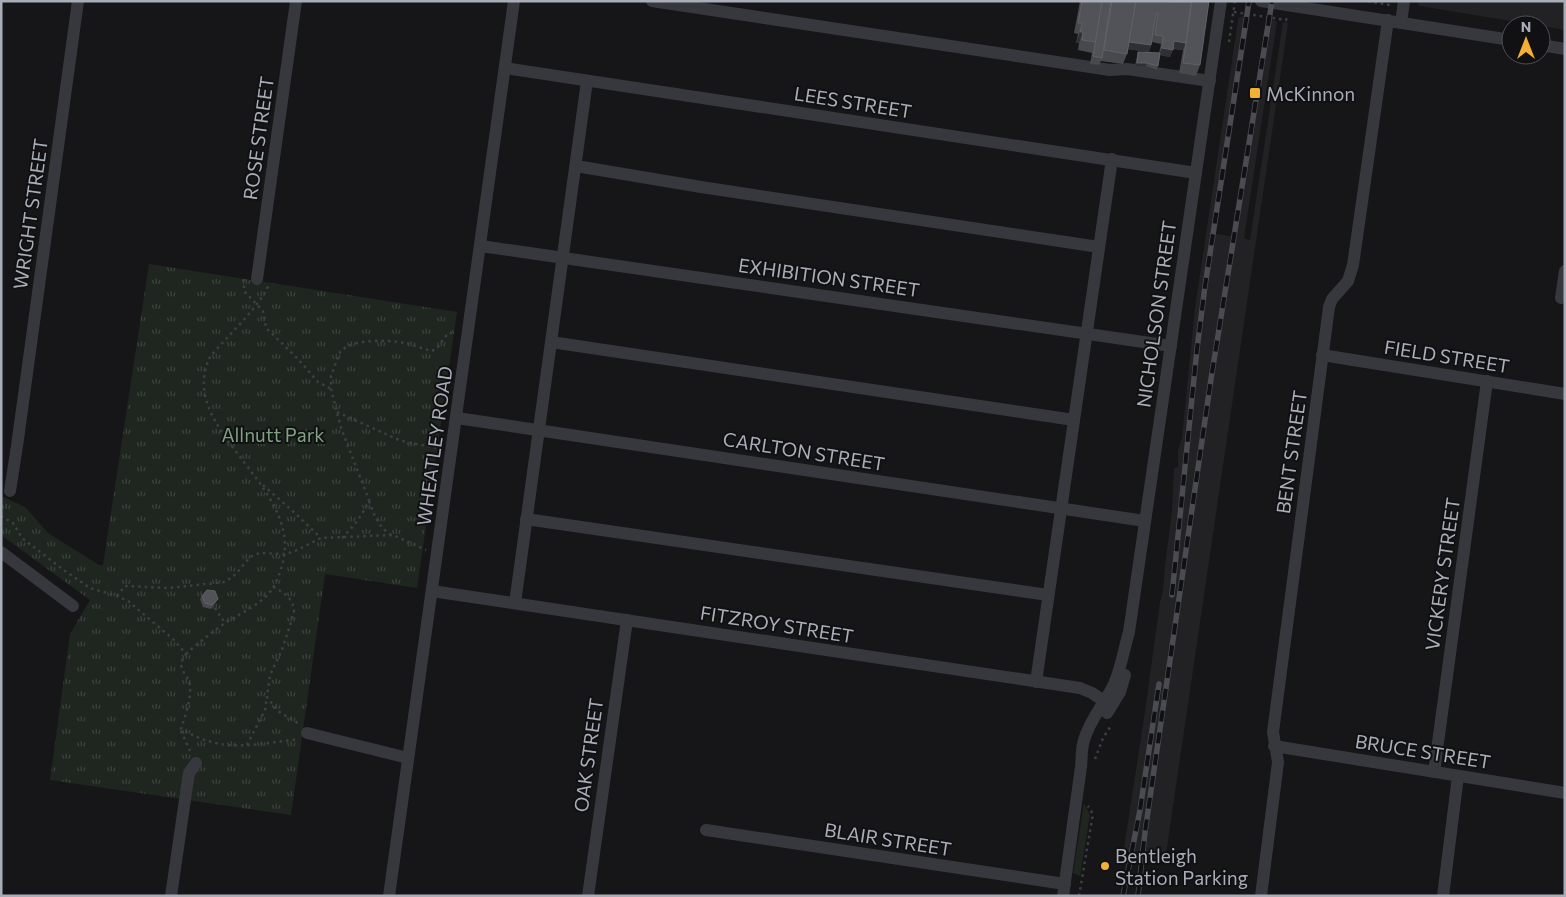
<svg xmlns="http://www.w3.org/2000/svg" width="1566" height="897" font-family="Commissioner,sans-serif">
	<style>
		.built { fill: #222225 }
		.grass { fill: #1e261f }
		.park { fill: url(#park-tufts) }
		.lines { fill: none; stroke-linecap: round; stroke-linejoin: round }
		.path { stroke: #3d3f44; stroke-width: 2.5; stroke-dasharray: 2.5 4; stroke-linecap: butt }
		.minor { stroke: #37383d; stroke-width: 12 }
		.rail-casing { stroke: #4a4c52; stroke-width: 5.5 }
		.rail { stroke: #111113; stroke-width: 4; stroke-dasharray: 11; stroke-linecap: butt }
		.wall { fill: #47494d }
		.shaded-wall { fill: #2f3033 }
		.building { fill: #525359; stroke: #5f6168 }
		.poi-dot { fill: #f2b134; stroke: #111113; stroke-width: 2 }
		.labels { text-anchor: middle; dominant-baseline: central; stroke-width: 4; stroke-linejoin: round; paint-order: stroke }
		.poi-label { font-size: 19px; fill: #a8adb8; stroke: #111113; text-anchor: start }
		.street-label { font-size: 19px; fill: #a8adb8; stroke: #111113 }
		.park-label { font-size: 19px; fill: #7fa381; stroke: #111113 }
	</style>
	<defs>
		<pattern id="park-tufts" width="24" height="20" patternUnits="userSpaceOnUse" patternTransform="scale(1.25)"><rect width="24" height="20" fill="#1e261f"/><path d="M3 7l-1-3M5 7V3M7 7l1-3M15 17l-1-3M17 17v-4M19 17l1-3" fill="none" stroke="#3c433d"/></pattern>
	</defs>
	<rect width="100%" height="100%" fill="#161618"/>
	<g class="built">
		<polygon points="1418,1 1565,1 1565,30 1420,6 1418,4"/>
		<polygon points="1243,16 1250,17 1216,234 1231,236 1266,19 1277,21 1244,238 1250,240 1283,22 1288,23 1165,861 1123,854 1144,718 1160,602 1163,591 1165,565 1172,511 1174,468 1178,467 1178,451 1182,437 1195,308 1238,20 1238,18"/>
	</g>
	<polygon class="grass" points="1084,803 1090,815 1080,876 1073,873"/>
	<polygon class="park" points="149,264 457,312 417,588 325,574 291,815 50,780 70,634 90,600 1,535 1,496 25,507 48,533 99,565 103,565"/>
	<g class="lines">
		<g class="path">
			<polyline points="1368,1 1390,5 1390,3"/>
			<polyline points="1234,12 1286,20 1287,17"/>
			<polyline points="1229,42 1235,1"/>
			<polyline points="244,279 244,291 263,311 266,328 298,359 318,382 331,389"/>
			<polyline points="337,412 399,440 410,443 439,448"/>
			<polyline points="263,485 297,515 321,538"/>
			<path d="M369 501C374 515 378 526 391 535"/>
			<path d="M1 516 13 523 22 538 65 571 90 588 117 596 128 601 173 639 186 654C174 670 189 673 190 686 191 701 185 716 181 729 223 753 248 745 293 740L298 738"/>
			<path d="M342 538C353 527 363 515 369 500L341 428 331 389V376L340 352C352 338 389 340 405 343 414 345 423 349 432 351L437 348 448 333H455"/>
			<path d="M273 587C285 593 294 599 294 613L282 650 270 675 267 697 278 711 301 725"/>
			<polyline points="117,596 125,586 169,588 225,582 236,574 250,557 254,555 260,553 285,554 293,552 321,538 393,535 426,550"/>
			<polyline points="215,608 225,623"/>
			<path d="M186 654C198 643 211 633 225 623 239 614 258 606 269 593 276 585 280 573 283 562 302 484 175 430 210 357 224 339 264 303 269 283"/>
			<polyline points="181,731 191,753"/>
			<polyline points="247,745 265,710 267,697"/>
			<polyline points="1095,759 1103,738 1112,724"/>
			<polyline points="1079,896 1093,814 1088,806"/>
		</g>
		<g class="minor">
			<polyline points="652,1 1110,70 1127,69 1210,81"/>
			<polyline points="1261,1 1511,40"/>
			<polyline points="1401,23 1404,1"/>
			<polyline points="1541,45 1565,49"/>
			<polyline points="505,68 1196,173"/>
			<polyline points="576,166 701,187 1099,247"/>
			<polyline points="481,246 1171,346"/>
			<polyline points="257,279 296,1"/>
			<polyline points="1561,298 1565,271"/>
			<polyline points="551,342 1074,420"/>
			<polyline points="1322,355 1565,394"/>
			<polyline points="457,418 1145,521"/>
			<polyline points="10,491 17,446 78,1"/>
			<polyline points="526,519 1048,595"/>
			<polyline points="1,552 73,606"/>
			<polyline points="432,591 1080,688 1092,693 1111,706"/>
			<polyline points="515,603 587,81"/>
			<polyline points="1036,682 1112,159"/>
			<polyline points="1107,713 1120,692 1125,675"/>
			<polyline points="307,733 408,758"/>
			<polyline points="1274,746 1565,793"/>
			<polyline points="1434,772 1487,381"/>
			<polyline points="706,830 1065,884"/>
			<polyline points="171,896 188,779 189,773 196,763"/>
			<polyline points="389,896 514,1"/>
			<polyline points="588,896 627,620"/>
			<path d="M1063 896 1081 767C1082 758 1081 749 1084 740 1090 719 1105 703 1114 684 1121 668 1124 649 1129 632L1221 1"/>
			<polyline points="1261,896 1278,762 1273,732 1329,307 1332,299 1348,281 1353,265 1388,20"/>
			<polyline points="1443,896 1458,776"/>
		</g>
		<g class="rail-casing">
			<g id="rail">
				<polyline points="1172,595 1197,349 1205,286 1249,1"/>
				<polyline points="1123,896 1140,810 1159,684"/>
				<polyline points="1138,896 1145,832 1211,379 1272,1"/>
			</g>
		</g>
		<use href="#rail" class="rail"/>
	</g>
	<g class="wall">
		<polygon points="1080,1 1209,1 1200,65 1196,76 1179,73 1183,50 1173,49 1170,57 1160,55 1157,70 1146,66 1135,66 1138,52 1159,53 1161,44 1152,42 1149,52 1128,49 1127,54 1123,64 1101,61 1099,65 1090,64 1092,53 1078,50 1079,43 1076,43 1078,34 1074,33"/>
		<polygon points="202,596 216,602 211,609 203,607 200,599"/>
	</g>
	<g class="shaded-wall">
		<polygon points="1080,32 1083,32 1079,43 1076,43"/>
		<polygon points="1129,41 1151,45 1149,52 1126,49"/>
		<polygon points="1174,41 1186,43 1183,50 1171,48"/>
		<polygon points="1162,48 1173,50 1170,57 1159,55"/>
		<polygon points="1137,63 1147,63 1146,66 1135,66"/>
	</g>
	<g class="building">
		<polygon points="1082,1 1102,1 1096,42 1082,40 1083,32 1080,32 1082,23 1078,23"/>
		<polygon points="1102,1 1111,1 1102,58 1093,56"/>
		<polygon points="1112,1 1136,1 1127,54 1104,50"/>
		<polygon points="1136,1 1191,2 1186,43 1174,41 1173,50 1162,48 1163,36 1155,35 1158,13 1156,13 1151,45 1129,42"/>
		<polygon points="1192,1 1209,1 1200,65 1183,63"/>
		<polygon points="1138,52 1160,53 1158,66 1147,63 1137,63"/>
		<polygon points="207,590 215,591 218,599 212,605 205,603 202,596"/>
	</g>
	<g class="poi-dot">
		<rect x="1249" y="87" width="12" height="12" rx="2.5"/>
		<circle cx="1105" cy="866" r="5"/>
	</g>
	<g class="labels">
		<g class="poi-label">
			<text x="1266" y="93">McKinnon</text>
			<text x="1115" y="855">Bentleigh<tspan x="1115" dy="22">Station Parking</tspan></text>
		</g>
		<g class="street-label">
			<text transform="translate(853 102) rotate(9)">LEES STREET</text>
			<text transform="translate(258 138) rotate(-82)">ROSE STREET</text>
			<text transform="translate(30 214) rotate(-82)">WRIGHT STREET</text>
			<text transform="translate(829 277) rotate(8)">EXHIBITION STREET</text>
			<text transform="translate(1156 314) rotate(-82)">NICHOLSON STREET</text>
			<text transform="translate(1447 356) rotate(9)">FIELD STREET</text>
			<text transform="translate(434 446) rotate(-82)">WHEATLEY ROAD</text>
			<text transform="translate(804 451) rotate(9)">CARLTON STREET</text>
			<text transform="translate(1291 452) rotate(-82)">BENT STREET</text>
			<text transform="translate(1442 574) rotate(-82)">VICKERY STREET</text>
			<text transform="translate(777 624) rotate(9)">FITZROY STREET</text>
			<text transform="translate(1423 751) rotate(9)">BRUCE STREET</text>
			<text transform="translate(588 755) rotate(-82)">OAK STREET</text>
			<text transform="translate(888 839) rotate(9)">BLAIR STREET</text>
		</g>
		<g class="park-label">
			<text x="273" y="434">Allnutt Park</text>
		</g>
	</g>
	<rect width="1566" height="897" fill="none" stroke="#a8adb8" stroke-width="5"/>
	<g transform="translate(1526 40)"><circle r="24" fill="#111113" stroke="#4d4f55"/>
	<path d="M0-4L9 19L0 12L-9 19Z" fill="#f2b134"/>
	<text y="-8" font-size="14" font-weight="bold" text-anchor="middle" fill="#a8adb8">N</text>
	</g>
</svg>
